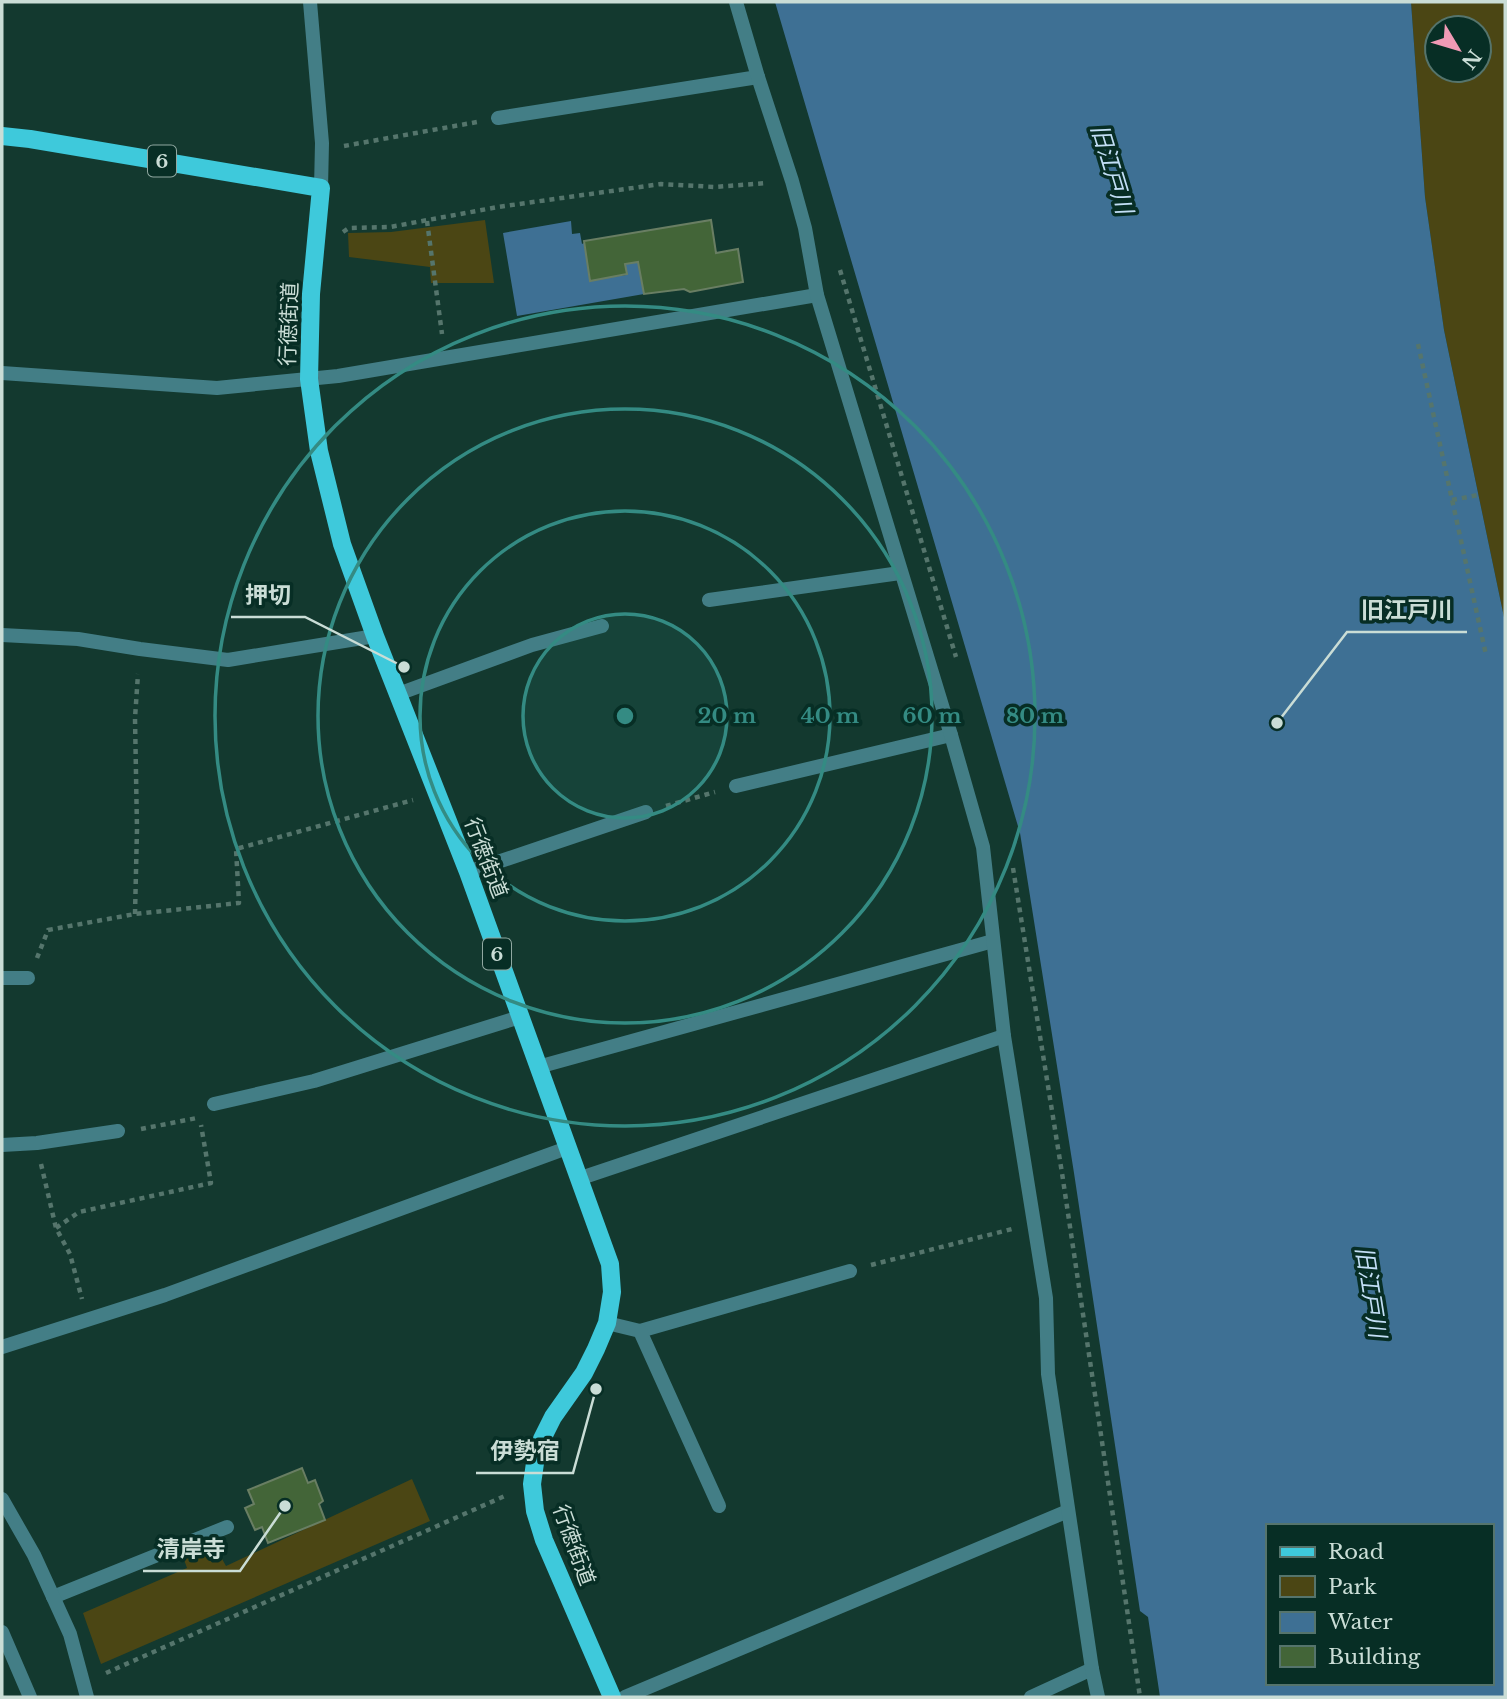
<svg xmlns="http://www.w3.org/2000/svg" width="1507" height="1699" font-family="'Libre Baskerville','Noto Sans JP',serif">
	<style>
		.green { fill: #4b4614; fill-rule: evenodd }
		.water { fill: #3e7094; fill-rule: evenodd }
		.building { fill: #436538; stroke: #697e63; stroke-width: 2 }
		.lines { fill: none; stroke-linecap: round; stroke-linejoin: round }
		.path { stroke: #55756c; stroke-width: 4.5; stroke-dasharray: 5 5; stroke-linecap: butt }
		.service { stroke: #437e86; stroke-width: 14 }
		.minor { stroke: #437e86; stroke-width: 14 }
		.tertiary { stroke: #437e86; stroke-width: 14 }
		.primary { stroke: #3ec9db; stroke-width: 18 }
		.ring { fill: none; stroke: #348b83; stroke-width: 3.5 }
		.labels { text-anchor: middle; dominant-baseline: central; stroke-width: 7; stroke-linejoin: round; paint-order: stroke }
		.shield { fill: #072e25; stroke: #90a8a1; stroke-width: 2 }
		.shield-label { font-size: 19px; font-weight: bold; fill: #caddd6 }
		.street-label { font-size: 21px; fill: #caddd6; stroke: #072e25 }
		.water-label { font-size: 23px; font-style: italic; fill: #c3dff6; stroke: #072e25 }
		.centre { fill: #348b83; stroke: #072e25; stroke-width: 3.5 }
		.ring-label { font-size: 21px; text-anchor: middle; font-weight: bold; fill: #348b83; stroke: #072e25; stroke-width: 7; stroke-linejoin: round; paint-order: stroke }
		.leader { fill: none; stroke: #caddd6; stroke-width: 2.5 }
		.callout-dot { fill: #caddd6; stroke: #072e25; stroke-width: 2.5 }
		.callout-label { font-size: 23px; text-anchor: middle; font-weight: bold; fill: #caddd6; stroke: #072e25; stroke-width: 7; stroke-linejoin: round; paint-order: stroke }
	</style>
	<rect width="100%" height="100%" fill="#13392f"/>
	<g class="green">
		<path d="M1411 2H1505V622L1444 330 1425 197ZM1437 28H1479V70H1437Z"/>
		<polygon points="485,220 494,283 431,283 430,267 349,257 348,233 391,232"/>
		<polygon points="412,1479 430,1521 101,1664 83,1613 187,1568 181,1551 212,1541 226,1566"/>
	</g>
	<g class="water">
		<path d="M775 2H1411L1425 197 1444 330 1505 622V1697H1160L1148 1617 1140 1611 1074 1173 1020 833ZM1267 1526H1491V1683H1267Z"/>
		<polygon points="571,221 572,234 580,233 582,244 584,243 590,280 626,275 625,264 638,262 644,294 517,316 503,233"/>
	</g>
	<g class="building">
		<polygon points="711,220 716,253 738,249 743,282 690,292 684,289 644,294 638,262 625,264 627,274 590,281 584,241"/>
		<polygon points="302,1468 308,1483 315,1480 323,1501 319,1504 325,1520 268,1543 262,1527 255,1530 245,1508 254,1504 248,1490"/>
	</g>
	<g class="lines">
		<g class="path">
			<polyline points="344,146 477,122"/>
			<polyline points="427,221 442,334"/>
			<polyline points="343,232 349,228 390,227 498,207 661,184 715,187 767,183"/>
			<polyline points="840,270 956,657"/>
			<polyline points="1418,344 1486,655"/>
			<polyline points="1452,500 1478,495"/>
			<polyline points="666,806 715,792"/>
			<polyline points="1013,868 1062,1173 1140,1697"/>
			<polyline points="135,914 137,829 135,718 138,674"/>
			<polyline points="37,958 48,930 135,914 239,903 236,849 413,800"/>
			<polyline points="141,1129 197,1118"/>
			<polyline points="41,1164 56,1228 70,1254 82,1299"/>
			<polyline points="56,1228 79,1212 211,1183 201,1125"/>
			<polyline points="871,1265 1012,1229"/>
			<polyline points="106,1673 507,1495"/>
		</g>
		<g class="service">
			<polyline points="498,118 758,77"/>
			<polyline points="2,373 217,388 338,376 817,295"/>
			<polyline points="709,600 900,573"/>
			<polyline points="398,694 532,645 602,626"/>
			<polyline points="736,786 951,735"/>
			<polyline points="468,872 646,812"/>
			<polyline points="2,978 28,978"/>
			<polyline points="538,1067 993,941"/>
			<polyline points="214,1104 314,1081 520,1017"/>
			<polyline points="2,1145 37,1143 118,1131"/>
			<polyline points="578,1179 1004,1036"/>
			<polyline points="640,1331 850,1271"/>
			<polyline points="53,1597 227,1527"/>
			<polyline points="625,1697 1068,1511"/>
			<polyline points="1031,1697 1092,1669"/>
		</g>
		<g class="minor">
			<polyline points="736,2 758,77 792,181 805,228 817,295 951,735 983,847 1004,1036 1046,1298 1048,1374 1092,1669 1098,1697"/>
			<polyline points="2,635 78,639 140,649 228,660 375,636"/>
			<polyline points="607,1323 640,1331 719,1506"/>
			<polyline points="2,1347 165,1295 567,1148"/>
			<polyline points="2,1499 34,1555 70,1634 87,1697"/>
		</g>
		<g class="tertiary">
			<polyline points="310,2 322,143 321,188"/>
			<polyline points="2,1632 30,1697"/>
		</g>
		<polyline class="primary" points="2,136 30,139 321,188 311,294 309,379 319,451 342,544 375,636 468,872 610,1264 612,1292 607,1323 596,1349 584,1373 553,1417 542,1439 535,1463 532,1484 535,1511 544,1540 612,1697"/>
	</g>
	<circle cx="625" cy="716" r="102" fill="#348b83" fill-opacity=".12"/>
	<g class="ring">
		<circle cx="625" cy="716" r="102"/>
		<circle cx="625" cy="716" r="205"/>
		<circle cx="625" cy="716" r="307"/>
		<circle cx="625" cy="716" r="410"/>
	</g>
	<g class="labels">
		<g class="shield">
			<rect x="148" y="145.5" width="28" height="31" rx="5"/>
			<rect x="483" y="938.5" width="28" height="31" rx="5"/>
		</g>
		<g class="shield-label">
			<text x="162" y="161">6</text>
			<text x="497" y="954">6</text>
		</g>
		<g class="street-label">
			<text transform="translate(289 324) rotate(-88)">行徳街道</text>
			<text transform="translate(486 858) rotate(69)">行徳街道</text>
			<text transform="translate(574 1545) rotate(70)">行徳街道</text>
		</g>
		<g class="water-label">
			<text transform="translate(1112 169) rotate(73)">旧江戸川</text>
			<text transform="translate(1371 1292) rotate(81)">旧江戸川</text>
		</g>
	</g>
	<circle cx="625" cy="716" r="10" class="centre"/>
	<g class="ring-label">
		<text x="727" y="723">20 m</text>
		<text x="830" y="723">40 m</text>
		<text x="932" y="723">60 m</text>
		<text x="1035" y="723">80 m</text>
	</g>
	<path class="leader" d="M404 667L305 617H231M1277 723L1347 632H1467M596 1389L573 1473H476M285 1506L240 1571H143"/>
	<g class="callout-dot">
		<circle cx="404" cy="667" r="7"/>
		<circle cx="1277" cy="723" r="7"/>
		<circle cx="596" cy="1389" r="7"/>
		<circle cx="285" cy="1506" r="7"/>
	</g>
	<g class="callout-label">
		<text x="268" y="603">押切</text>
		<text x="1407" y="618">旧江戸川</text>
		<text x="525" y="1459">伊勢宿</text>
		<text x="191" y="1557">清岸寺</text>
	</g>
	<rect width="1507" height="1699" fill="none" stroke="#caddd6" stroke-width="7"/>
	<rect x="1266" y="1524" width="228" height="161" fill="#072e25" stroke="#55746c" stroke-width="2"/>
	<rect x="1280" y="1547" width="35" height="10" fill="#3ec9db" stroke="#55746c" stroke-width="2"/>
	<text x="1328" y="1559" font-size="21" fill="#caddd6">Road</text>
	<rect x="1280" y="1576" width="35" height="21" fill="#4b4614" stroke="#55746c" stroke-width="2"/>
	<text x="1328" y="1594" font-size="21" fill="#caddd6">Park</text>
	<rect x="1280" y="1612" width="35" height="21" fill="#3e7094" stroke="#55746c" stroke-width="2"/>
	<text x="1328" y="1629" font-size="21" fill="#caddd6">Water</text>
	<rect x="1280" y="1646" width="35" height="21" fill="#436538" stroke="#55746c" stroke-width="2"/>
	<text x="1328" y="1664" font-size="21" fill="#caddd6">Building</text>
	<g transform="translate(1458 49) rotate(128)"><circle r="33" fill="#072e25" stroke="#55746c" stroke-width="2"/>
	<path d="M0-5L12 26L0 18L-12 26Z" fill="#f09ab5"/>
	<text y="-10" font-size="19" font-weight="bold" text-anchor="middle" fill="#caddd6">N</text>
	</g>
</svg>
